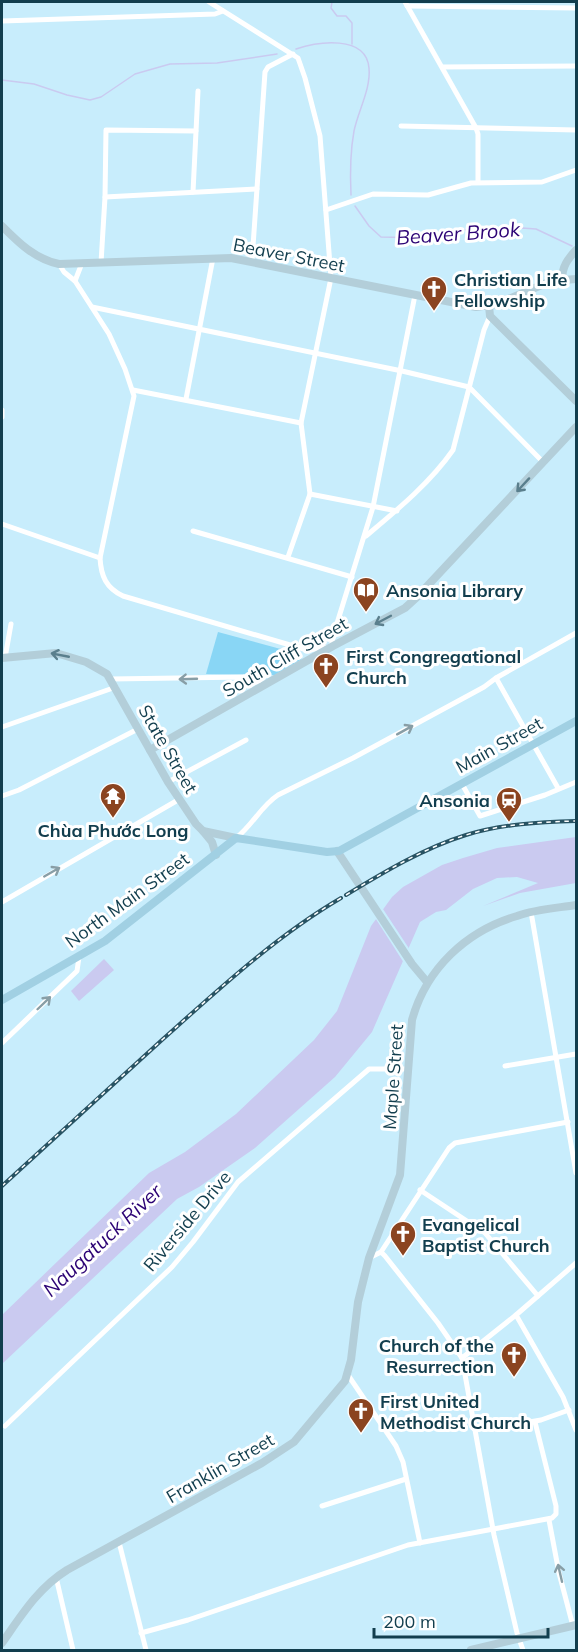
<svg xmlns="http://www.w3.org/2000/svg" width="578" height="1652" font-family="Mulish,sans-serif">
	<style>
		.green { fill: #89d6f5 }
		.water { fill: #cacaf0 }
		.pier { fill: #c8edfc }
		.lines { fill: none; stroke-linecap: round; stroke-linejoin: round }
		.stream { stroke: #cacaf0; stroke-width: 1.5 }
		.street { stroke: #fff; stroke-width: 5 }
		.secondary { stroke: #b3ced9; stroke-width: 8 }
		.primary { stroke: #a1d0e3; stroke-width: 8 }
		.rail-casing { stroke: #285363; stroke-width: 4 }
		.rail { stroke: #fff; stroke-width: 1.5; stroke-dasharray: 4.5; stroke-linecap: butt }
		.oneway { stroke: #5a7f8d }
		.oneway2 { stroke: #889ea6 }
		.labels { text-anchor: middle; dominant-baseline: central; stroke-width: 6; stroke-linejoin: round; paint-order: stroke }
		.street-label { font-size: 18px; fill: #123e4e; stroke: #fff }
		.poi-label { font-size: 18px; font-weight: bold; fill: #123e4e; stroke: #fff; text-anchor: start }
		.water-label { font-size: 20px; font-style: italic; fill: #2b0274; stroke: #fff }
	</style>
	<rect width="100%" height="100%" fill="#c8edfc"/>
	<polygon class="green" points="218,632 299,654 302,659 275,675 206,674"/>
	<g class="water">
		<polygon points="576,837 576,883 520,893 483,906 538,883 517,877 497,878 473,889 446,910 436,912 420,922 372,1032 335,1077 255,1148 199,1187 177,1199 2,1364 2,1315 149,1173 185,1152 236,1114 314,1040 337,1011 371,926 392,897 403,887 442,865 463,858 497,848"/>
		<polygon points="104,959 114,970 79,1001 71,991"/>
	</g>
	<polygon class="pier" points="381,906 410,950 404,963 374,916"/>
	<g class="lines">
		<g class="stream">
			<polyline points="332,2 331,8 337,16 346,16 352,23 352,44"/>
			<path d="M296 49C317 42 366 34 369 68 371 89 358 111 354 131 350 153 350 174 351 195"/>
			<polyline points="2,80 34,84 67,95 90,100 101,97 135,74 170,64 217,63 277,54"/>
			<polyline points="355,206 369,226 381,237 426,238 455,230 522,228 536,229 572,246"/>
		</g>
		<g class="street">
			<polyline points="209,2 298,58 305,78 320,136 331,278 301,423 310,494 288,557"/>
			<polyline points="405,2 476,128 478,134 478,182"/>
			<polyline points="407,6 576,8"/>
			<polyline points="2,21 215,14 223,11"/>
			<polyline points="442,67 576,66"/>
			<polyline points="401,126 576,130"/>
			<polyline points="193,192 198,91"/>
			<polyline points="105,197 257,189"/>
			<polyline points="326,210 373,194 428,195 471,183 542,182 576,170"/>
			<polyline points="252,261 265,72 268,67 293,54"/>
			<polyline points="101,263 105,197 106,130 196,131"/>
			<path d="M59 264 64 272 75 281 109 334 125 369 134 396 100 558C101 576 106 588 123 596L307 650 331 647 334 633 373 507 415 295"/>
			<polyline points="75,281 82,263"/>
			<polyline points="92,307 402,371 469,387 544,463"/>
			<polyline points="133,390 301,423"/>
			<polyline points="186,399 213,258"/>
			<polyline points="2,410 2,417"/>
			<polyline points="310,494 397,511"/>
			<polyline points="2,524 100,558"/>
			<polyline points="193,531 352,577"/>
			<path d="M366 536C397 510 430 483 453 450L484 330 490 316"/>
			<polyline points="5,658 11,624"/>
			<polyline points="496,678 558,788"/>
			<polyline points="111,679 245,677 264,685"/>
			<polyline points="2,727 116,687"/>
			<polyline points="168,782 246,740"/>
			<polyline points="462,784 480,816 545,795 576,782"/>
			<polyline points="2,796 19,790 138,729"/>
			<path d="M236 838C252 826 261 806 278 795L353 758 484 687 496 678 576 633"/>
			<polyline points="2,902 178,800"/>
			<polyline points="531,912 576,1173"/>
			<polyline points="2,1043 77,971 79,957"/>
			<polyline points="505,1066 576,1054"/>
			<polyline points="420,1190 485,1233 538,1296"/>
			<polyline points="381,1252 449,1148 455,1143 568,1122"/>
			<polyline points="369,1258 381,1252 385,1256 438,1323 462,1358 494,1535 517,1633 523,1650"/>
			<polyline points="516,1315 563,1397 576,1430"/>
			<polyline points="462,1358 516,1315 576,1263"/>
			<polyline points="348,1375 396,1446 403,1462 420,1543"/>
			<polyline points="512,1425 541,1420 569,1410"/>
			<polyline points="5,1426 172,1267 193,1242 238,1182 369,1069 408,1069"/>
			<polyline points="322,1506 406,1479"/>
			<polyline points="549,1520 559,1573 573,1626"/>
			<polyline points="119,1542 146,1650"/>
			<polyline points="56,1577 73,1650"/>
			<polyline points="141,1633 188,1620 408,1545 552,1518 556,1514 556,1506 535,1422"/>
		</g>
		<g class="secondary">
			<path d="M2 226C19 243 35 259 59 264L231 258 476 307 497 304 551 281 576 279"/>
			<path d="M562 280C562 266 568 259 576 250"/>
			<polyline points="489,306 490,316 576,401"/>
			<polyline points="2,658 56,653 86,662 107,674 168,782 196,824 203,831 236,838"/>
			<polyline points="150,750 333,646 405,608 417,597 576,427"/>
			<polyline points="203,831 212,842 216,855"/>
			<polyline points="337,851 412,964 427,982"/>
			<path d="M2 1643C21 1616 38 1588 67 1570L262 1463 294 1442 345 1381 351 1360 358 1302 369 1258 400 1175 412 1020C426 969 466 931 517 916 536 909 557 908 576 905"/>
			<polyline points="471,1650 576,1625"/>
		</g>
		<polyline class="primary" points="2,1000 105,941 236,838 327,852 339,851 576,721"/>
		<g class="rail-casing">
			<g id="rail">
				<path d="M346 895C384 872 424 848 466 835 502 824 540 822 576 821"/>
				<path d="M2 1186C55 1137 109 1088 163 1039 219 989 276 936 341 898"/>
			</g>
		</g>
		<use href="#rail" class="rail"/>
	</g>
	<defs><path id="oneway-shaft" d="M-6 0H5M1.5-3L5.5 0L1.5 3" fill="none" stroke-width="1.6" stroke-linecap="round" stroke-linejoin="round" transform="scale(1.5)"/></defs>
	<g class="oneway">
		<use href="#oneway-shaft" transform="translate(523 485) rotate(133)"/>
		<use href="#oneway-shaft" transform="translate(383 620) rotate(152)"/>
		<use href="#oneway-shaft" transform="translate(60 655) rotate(-169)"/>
	</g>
	<g class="oneway2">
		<use href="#oneway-shaft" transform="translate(188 679) rotate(178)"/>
		<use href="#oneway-shaft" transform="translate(405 730) rotate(-29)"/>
		<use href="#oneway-shaft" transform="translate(52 872) rotate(-30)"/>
		<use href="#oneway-shaft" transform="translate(44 1003) rotate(-44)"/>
		<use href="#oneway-shaft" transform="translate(560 1573) rotate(-103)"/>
	</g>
	<defs>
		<g id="church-pin" transform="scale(1.35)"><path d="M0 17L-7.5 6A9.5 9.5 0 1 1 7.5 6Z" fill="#8b4420" stroke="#fff"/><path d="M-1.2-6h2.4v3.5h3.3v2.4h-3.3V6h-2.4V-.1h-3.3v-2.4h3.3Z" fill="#fff"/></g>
		<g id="library-pin" transform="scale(1.35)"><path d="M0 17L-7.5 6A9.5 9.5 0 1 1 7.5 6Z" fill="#8b4420" stroke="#fff"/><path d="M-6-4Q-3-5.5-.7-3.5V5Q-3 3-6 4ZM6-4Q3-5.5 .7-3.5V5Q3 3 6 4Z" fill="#fff"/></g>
		<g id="temple-pin" transform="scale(1.35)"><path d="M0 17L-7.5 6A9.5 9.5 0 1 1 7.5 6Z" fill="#8b4420" stroke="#fff"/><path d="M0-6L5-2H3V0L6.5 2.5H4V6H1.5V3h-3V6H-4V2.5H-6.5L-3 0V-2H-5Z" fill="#fff"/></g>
		<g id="station-pin" transform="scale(1.35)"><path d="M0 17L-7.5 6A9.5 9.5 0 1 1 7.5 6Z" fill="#8b4420" stroke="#fff"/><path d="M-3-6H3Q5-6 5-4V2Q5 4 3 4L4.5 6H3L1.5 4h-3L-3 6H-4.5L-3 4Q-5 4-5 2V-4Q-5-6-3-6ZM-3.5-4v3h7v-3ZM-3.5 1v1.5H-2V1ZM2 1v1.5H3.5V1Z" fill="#fff"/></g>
	</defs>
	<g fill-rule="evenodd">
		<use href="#church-pin" x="434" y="289"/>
		<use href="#library-pin" x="366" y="590"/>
		<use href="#church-pin" x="326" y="666"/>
		<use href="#temple-pin" x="113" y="796"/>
		<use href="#station-pin" x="509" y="800"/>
		<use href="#church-pin" x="403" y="1234"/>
		<use href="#church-pin" x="514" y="1355"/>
		<use href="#church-pin" x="361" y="1411"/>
	</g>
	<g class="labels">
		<g class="street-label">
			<text transform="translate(289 255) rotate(11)">Beaver Street</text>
			<text transform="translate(285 657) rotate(-30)">South Cliff Street</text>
			<text transform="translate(499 745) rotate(-29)">Main Street</text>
			<text transform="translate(168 749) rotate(60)">State Street</text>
			<text transform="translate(127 900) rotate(-36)">North Main Street</text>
			<text transform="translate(393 1077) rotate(-86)">Maple Street</text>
			<text transform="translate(187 1221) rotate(-50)">Riverside Drive</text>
			<text transform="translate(220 1468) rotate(-30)">Franklin Street</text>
		</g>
		<g class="poi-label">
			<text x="454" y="279">Christian Life<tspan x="454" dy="21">Fellowship</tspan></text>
			<text x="386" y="590">Ansonia Library</text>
			<text x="346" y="656">First Congregational<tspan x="346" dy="21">Church</tspan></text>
			<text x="490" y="800" text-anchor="end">Ansonia</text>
			<text x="113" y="830" text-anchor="middle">Chùa Phước Long</text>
			<text x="422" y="1224">Evangelical<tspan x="422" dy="21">Baptist Church</tspan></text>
			<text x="494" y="1345" text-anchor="end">Church of the<tspan x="494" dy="21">Resurrection</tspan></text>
			<text x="380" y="1401">First United<tspan x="380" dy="21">Methodist Church</tspan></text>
		</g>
		<g class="water-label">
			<text transform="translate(458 233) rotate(-4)">Beaver Brook</text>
			<text transform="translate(102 1240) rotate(-43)">Naugatuck River</text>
		</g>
	</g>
	<rect width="578" height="1652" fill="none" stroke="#123e4e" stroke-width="6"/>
	<path d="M374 1628v9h174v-9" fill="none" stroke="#123e4e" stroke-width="3"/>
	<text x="383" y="1628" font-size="18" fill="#123e4e" stroke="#ffffff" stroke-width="4.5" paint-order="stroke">200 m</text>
</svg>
